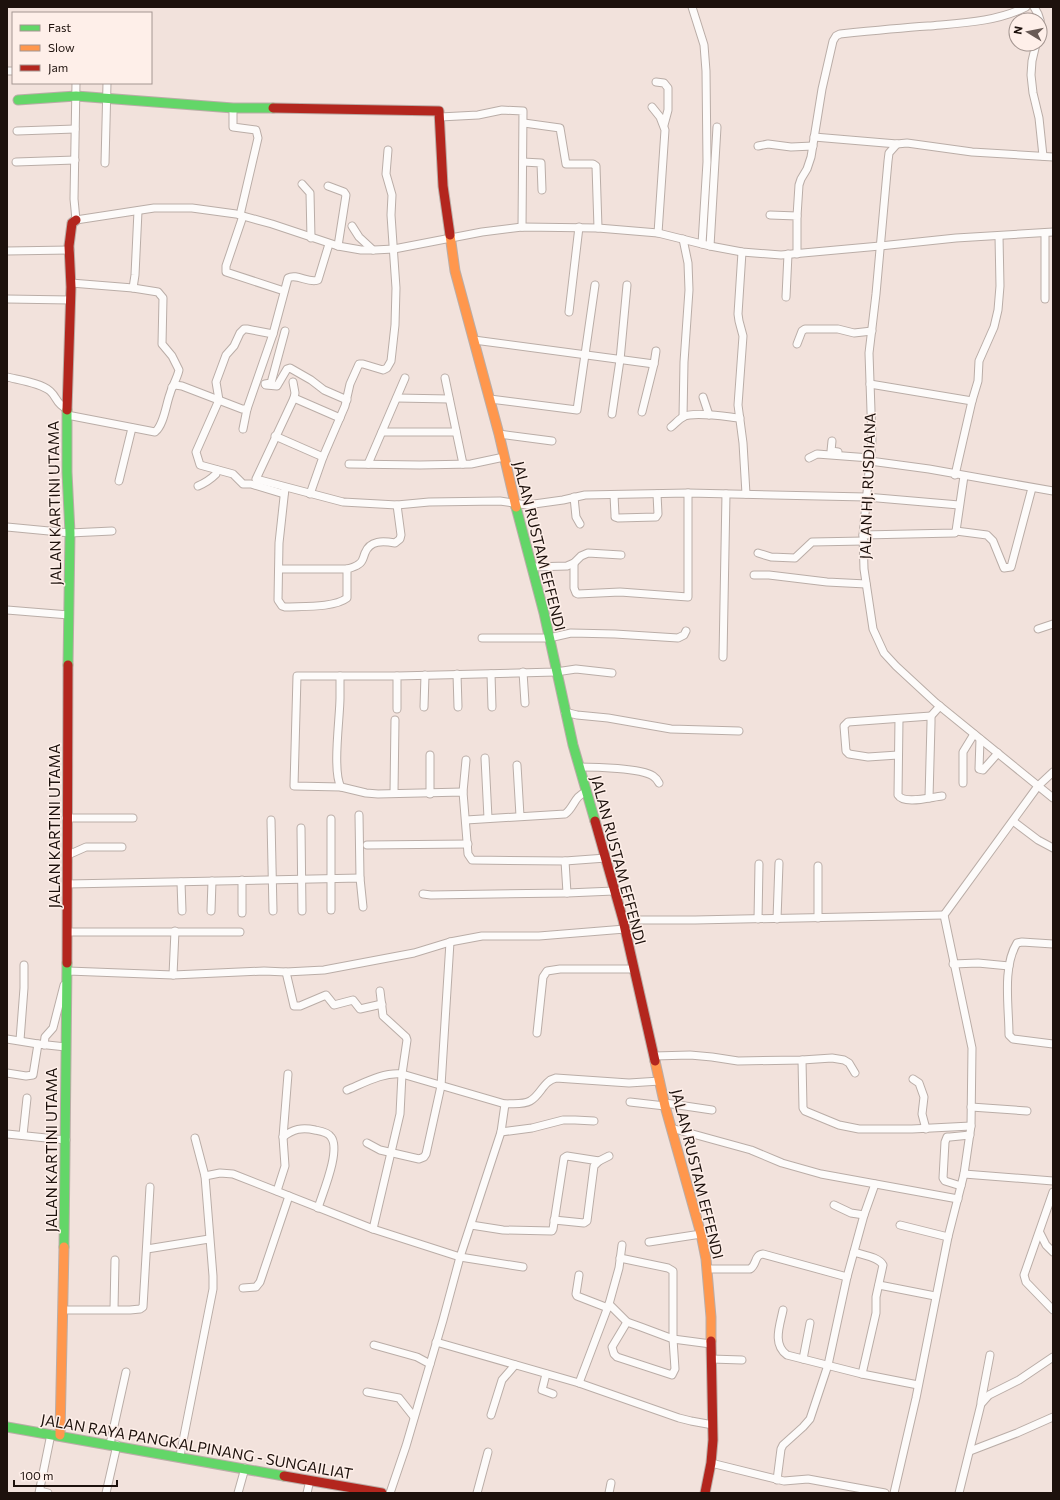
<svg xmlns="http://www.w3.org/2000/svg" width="1060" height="1500" font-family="Commissioner,sans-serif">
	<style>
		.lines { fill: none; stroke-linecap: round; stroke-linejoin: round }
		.street-casing { stroke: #baada7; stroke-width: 9 }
		.fast-casing { stroke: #baada7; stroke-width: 11 }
		.slow-casing { stroke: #baada7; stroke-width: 11 }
		.jam-casing { stroke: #baada7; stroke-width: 11 }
		.street { stroke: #fdfbfa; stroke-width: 7 }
		.fast { stroke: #63d668; stroke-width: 9 }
		.slow { stroke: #ff974d; stroke-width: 9 }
		.jam { stroke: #b3261e; stroke-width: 9 }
		.labels { text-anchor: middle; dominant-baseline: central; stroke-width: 3; stroke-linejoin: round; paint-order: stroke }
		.street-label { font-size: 15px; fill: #1d110c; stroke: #feefe9 }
	</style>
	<rect width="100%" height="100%" fill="#f2e2dc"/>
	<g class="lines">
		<g class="street-casing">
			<g id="street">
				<polyline points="692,7 704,45 706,71 707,162 702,244"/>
				<polyline points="1034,7 1038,14 1040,20"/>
				<polyline points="1040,21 1040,32"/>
				<polyline points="1036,44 1032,61 1031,75 1033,93 1039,118 1043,156"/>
				<polyline points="7,71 13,71"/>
				<polyline points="656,82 664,83 668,88 668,110 664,125"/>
				<polyline points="76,83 74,199 76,220 154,208 192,208 236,214 272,224 338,246 361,250 374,250 394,249 482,232 522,227 598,228 658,233 710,246 742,252 781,255 880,246 956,238 1053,232"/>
				<polyline points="652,107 660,117 665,130 658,233"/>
				<polyline points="233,108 233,127 256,130 258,138 240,215"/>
				<polyline points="440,117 478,115 502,110 523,111 522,227"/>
				<polyline points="524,123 560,128 566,164 593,164 596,166 598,228"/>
				<polyline points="17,131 75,129"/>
				<polyline points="814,137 897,144 907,143 972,152 1053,157"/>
				<polyline points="897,144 889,153 888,161 876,294 869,353 872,440 863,535 864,569 873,629 884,653 896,666 936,703 1053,798"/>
				<polyline points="758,146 768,144 791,147 813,146"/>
				<polyline points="16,162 75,160"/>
				<polyline points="523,162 541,163 542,190"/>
				<polyline points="105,163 107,83"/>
				<polyline points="302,184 310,193 311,238"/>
				<polyline points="328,186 344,192 346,195 338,246"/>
				<polyline points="770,215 797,216 797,254"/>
				<polyline points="243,216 226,266 226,272 284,291"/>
				<path d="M797 216 799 185 801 179 807 169 811 157 822 89 833 41 836 36 840 34C869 31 899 28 928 26 961 23 996 22 1026 7"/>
				<polyline points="352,226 359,237 373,250"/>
				<polyline points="1045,233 1045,299"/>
				<polyline points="683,239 688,263 689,290 684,362 683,417"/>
				<polyline points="710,246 717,127"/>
				<polyline points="7,251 70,250"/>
				<polyline points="742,252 738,314 739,321 743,336 738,405 743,443 746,494"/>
				<polyline points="133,288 135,275 138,211"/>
				<polyline points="786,297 788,254"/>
				<polyline points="7,299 70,300"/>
				<polyline points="569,312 579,227"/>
				<polyline points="273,334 247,329 244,329 240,333 234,346 226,355 216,382 219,400 196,452 200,465 233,474 243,484 251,484 284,494"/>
				<polyline points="474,340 654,364"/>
				<polyline points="797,344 802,331 805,329 838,329 854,333 872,331"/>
				<path d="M7 377C19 380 41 383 50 391 58 398 55 403 67 409"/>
				<polyline points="445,378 463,464"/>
				<polyline points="293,382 295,393 294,398"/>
				<polyline points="265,384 271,383 285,331"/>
				<polyline points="870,384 972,401"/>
				<polyline points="266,385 277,386 287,369 290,368 311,380 324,390 347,400"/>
				<polyline points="172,387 175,385 182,386 242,409 247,409"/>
				<polyline points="703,397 709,415"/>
				<polyline points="397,398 449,399"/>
				<polyline points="490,399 577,410 595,285"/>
				<polyline points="642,412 654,364 656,351"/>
				<polyline points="612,414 620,360 627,285"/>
				<path d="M67 415 155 432C164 425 166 404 170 394 172 386 177 379 179 370L172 356 162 344 163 298 158 292 133 288 71 283"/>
				<polyline points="340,418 294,398 256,479 343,502 397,505 429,502 500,501 527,505 563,500 585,495 688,493 866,497 959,505"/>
				<path d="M671 427C675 424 679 419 683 417 693 411 728 417 740 418"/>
				<path d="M243 429 247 409 273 334 288 278C297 273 309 284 318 280L329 244"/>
				<polyline points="382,432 456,432"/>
				<polyline points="499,434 552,441"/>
				<polyline points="275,436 323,457"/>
				<polyline points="832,441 831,451 838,452"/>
				<polyline points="809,458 817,454 870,458"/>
				<polyline points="870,461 929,469 1053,491"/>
				<polyline points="349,464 420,465 471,464 504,457"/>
				<polyline points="368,464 405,378"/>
				<polyline points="955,475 972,401 978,381 979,361 994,327 998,310 1000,286 999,236"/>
				<polyline points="119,481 132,428"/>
				<path d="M198 486C205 483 211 479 216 474L217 470"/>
				<path d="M285 488 279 543 278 600 282 606 285 607C302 606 334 608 347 598V569C351 568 355 567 359 564 363 562 363 558 365 553 370 540 383 541 395 543L400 539 401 535 397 505"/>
				<polyline points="310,494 323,457 345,406 350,384 359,364 363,364 383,370 387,368 391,361 395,325 396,288 391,215 392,195 386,174 388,150"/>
				<polyline points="614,495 615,515 615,517 618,518 656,517 658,514 657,494"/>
				<polyline points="574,497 576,517 580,524"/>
				<polyline points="7,527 70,533 112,531"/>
				<polyline points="956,531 987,535 993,541 1004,568 1011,567 1032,488"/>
				<polyline points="863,535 955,533 956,531 964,476"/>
				<polyline points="758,553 771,557 795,558 812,542 864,541"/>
				<polyline points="574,563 574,588 576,593 578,594 620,592 688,597 688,493"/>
				<polyline points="532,567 567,566 574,563 581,556 588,553 621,555"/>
				<polyline points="279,569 347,569"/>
				<polyline points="754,575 769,575 827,582 866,584"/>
				<polyline points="7,610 69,615"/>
				<polyline points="1038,629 1053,624"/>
				<polyline points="482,638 549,638 571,633 615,634 678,638 684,635 686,631"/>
				<polyline points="723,657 726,494"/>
				<polyline points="523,672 525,703"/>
				<polyline points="457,674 458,707"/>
				<polyline points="491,674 492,707"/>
				<path d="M340 676C340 684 340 691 340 698 340 717 332 772 341 787L366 793 378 794 463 792 468 854 472 860 565 861 606 858"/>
				<polyline points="424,707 425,675"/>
				<polyline points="397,709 397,676 556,672 576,669 612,673"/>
				<polyline points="565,712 577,715 608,718 671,729 739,731"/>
				<path d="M899 719 898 795C904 805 931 797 942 796"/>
				<polyline points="980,739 979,769 983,770 998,753"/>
				<polyline points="430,755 430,794"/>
				<polyline points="898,755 868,757 849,754 846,751 844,726 848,722 931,716"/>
				<polyline points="485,758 488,818"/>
				<polyline points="517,765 520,816"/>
				<path d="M579 767C595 767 641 768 653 776 656 778 658 781 659 783"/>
				<polyline points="963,783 963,752 974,734"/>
				<polyline points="341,787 294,786 297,676 397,676"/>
				<polyline points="463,792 466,760"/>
				<polyline points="394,793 395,720"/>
				<polyline points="929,798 931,723 931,716 940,706"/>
				<polyline points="359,815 360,878"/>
				<polyline points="66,818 133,818"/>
				<polyline points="331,819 331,910"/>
				<polyline points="271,820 273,911"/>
				<path d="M466 820 565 814C574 808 574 796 586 792"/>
				<polyline points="1013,821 1038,840 1053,848"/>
				<polyline points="301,828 302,911"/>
				<polyline points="367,845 468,844"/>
				<polyline points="68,855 86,847 122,847"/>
				<polyline points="565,861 567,893"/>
				<polyline points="242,880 242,913"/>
				<polyline points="181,882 182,911"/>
				<polyline points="68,884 360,878 363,907"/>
				<polyline points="423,894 431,895 567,893 614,891"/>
				<polyline points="211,911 212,881"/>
				<polyline points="818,918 818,866"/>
				<polyline points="758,919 759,864"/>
				<polyline points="777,919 779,863"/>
				<polyline points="623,920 695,920 944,915"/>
				<polyline points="68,932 240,932"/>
				<path d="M1053 944 1022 942 1017 943C1002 967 1009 1007 1009 1035L1013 1039 1053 1044"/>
				<polyline points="953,964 978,963 1009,966"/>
				<polyline points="286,972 294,1006 300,1006 326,995 334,1005 353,1000 360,1009 382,1004"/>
				<polyline points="67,975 68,971 173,975 264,971 286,972 324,970 414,953 450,942 482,936 539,936 625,929"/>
				<polyline points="173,975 175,931"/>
				<polyline points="537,1033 543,977 547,971 560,969 633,969"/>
				<polyline points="7,1039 38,1044"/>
				<polyline points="20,1040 24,988 24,965"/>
				<polyline points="44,1045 45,1037 53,1028 64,985"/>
				<polyline points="654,1056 690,1055 712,1057 738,1061 802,1060 832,1058 844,1060 849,1063 855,1073"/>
				<polyline points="802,1060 803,1108 805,1111 839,1125 859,1129 912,1129 971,1126"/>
				<polyline points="7,1073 26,1076 33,1075 38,1044 66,1047"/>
				<polyline points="913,1079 919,1083 924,1097 922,1114 926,1129"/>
				<path d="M347 1090C364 1083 383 1072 402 1074L505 1104C513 1103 523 1105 530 1101 541 1095 543 1081 556 1078L629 1083 660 1081"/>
				<polyline points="630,1102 665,1106"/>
				<polyline points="665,1103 712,1110"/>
				<polyline points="971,1107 1027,1111"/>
				<polyline points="671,1128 751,1150 782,1163 821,1174 958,1199"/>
				<polyline points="501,1132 532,1128 563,1120 575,1120 594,1121"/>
				<polyline points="7,1134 66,1140"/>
				<polyline points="23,1135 27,1098"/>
				<path d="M283 1137C293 1129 302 1127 315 1130 320 1131 328 1132 331 1137 341 1150 323 1192 318 1208"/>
				<polyline points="367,1143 380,1150 419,1159 424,1157 426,1154 441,1086 450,942"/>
				<polyline points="964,1174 1053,1181"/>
				<polyline points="205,1176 220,1173 233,1174 373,1229 460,1257 523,1267"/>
				<polyline points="961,1186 945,1181 943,1178 945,1142 947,1137 950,1137 970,1135"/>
				<polyline points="277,1191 285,1166 283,1137 288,1074"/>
				<polyline points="1053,1192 1024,1275 1026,1282 1053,1310"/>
				<polyline points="834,1205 851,1213 864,1215"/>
				<polyline points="554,1220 584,1223 587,1221 594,1166 599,1161 609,1156"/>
				<polyline points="471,1225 503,1230 552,1231 553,1229 564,1158 567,1156 599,1161"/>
				<polyline points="900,1225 948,1237"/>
				<polyline points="373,1229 400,1114 402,1074 407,1040 406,1037 383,1016 380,991"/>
				<polyline points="1040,1233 1046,1245 1053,1252"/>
				<polyline points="649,1242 701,1234"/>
				<polyline points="147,1249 209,1239"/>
				<path d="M854 1252C863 1255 879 1257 883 1265L876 1297V1313L862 1374"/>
				<polyline points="620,1258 668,1268 673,1271 673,1339 675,1369 672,1375 617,1357 614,1354 612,1347 627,1322"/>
				<path d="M707 1269H750C757 1265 754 1255 763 1254L847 1277"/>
				<polyline points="579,1275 576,1294 577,1296 608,1308"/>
				<polyline points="879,1285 935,1296"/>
				<polyline points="243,1288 256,1287 260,1282 289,1196"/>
				<polyline points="609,1304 627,1322 641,1327 673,1339 711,1344"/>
				<polyline points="114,1309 115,1260"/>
				<polyline points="64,1310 130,1310 140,1309 143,1307 150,1187"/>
				<path d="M783 1310C780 1325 772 1344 787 1355L862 1374 918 1385"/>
				<polyline points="436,1342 579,1383 679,1418 691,1421 713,1425"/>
				<polyline points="374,1345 417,1357 430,1364"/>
				<polyline points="711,1359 742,1360"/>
				<polyline points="803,1359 810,1323"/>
				<polyline points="546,1374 542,1390 553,1394"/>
				<polyline points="579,1383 609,1304 619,1268 622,1245"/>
				<polyline points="367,1392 399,1398 414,1417"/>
				<polyline points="981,1402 990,1355"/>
				<polyline points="491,1415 502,1380 515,1365"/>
				<polyline points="110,1444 126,1372"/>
				<polyline points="970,1451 1017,1433 1053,1417"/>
				<polyline points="180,1456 213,1289 213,1276 205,1176 195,1138"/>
				<polyline points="711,1463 784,1481 808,1479 885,1493"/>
				<polyline points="777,1480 781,1449 783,1445 803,1427 810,1419 828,1365 847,1277 864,1215 875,1184"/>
				<polyline points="40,1491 48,1493"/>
				<polyline points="39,1493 51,1434"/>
				<polyline points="106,1493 117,1445"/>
				<polyline points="238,1493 245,1468"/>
				<polyline points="307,1493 310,1480"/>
				<polyline points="390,1493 406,1446 443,1320 460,1257 501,1132 505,1104"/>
				<polyline points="477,1493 488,1452"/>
				<polyline points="609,1493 611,1483"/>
				<polyline points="894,1493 916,1398 948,1237 964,1174 971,1126 972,1048 944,915 1038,786 1053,772"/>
				<polyline points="959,1493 981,1404 989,1395 1019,1380 1053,1357"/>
			</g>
		</g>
		<g class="fast-casing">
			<g id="fast">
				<polyline points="18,100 76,96 233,108 273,108"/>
				<polyline points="67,410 67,472 70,533 68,665"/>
				<polyline points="516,507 544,613 573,745 595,821"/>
				<polyline points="64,1247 67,963"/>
				<polyline points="7,1427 284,1476"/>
			</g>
		</g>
		<g class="slow-casing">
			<g id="slow">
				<polyline points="450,235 455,271 499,434 516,507"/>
				<polyline points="655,1061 665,1106 701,1234 706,1259 711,1317 711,1341"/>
				<polyline points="60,1435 64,1247"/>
			</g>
		</g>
		<g class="jam-casing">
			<g id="jam">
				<polyline points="273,108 439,111 443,186 450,235"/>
				<polyline points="67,410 71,287 69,246 72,223 76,220"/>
				<polyline points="595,821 623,920 655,1061"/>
				<polyline points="67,963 68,665"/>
				<polyline points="284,1476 382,1493"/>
				<polyline points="705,1493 711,1463 713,1440 711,1341"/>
			</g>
		</g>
		<use href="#street" class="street"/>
		<use href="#fast" class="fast"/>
		<use href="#slow" class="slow"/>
		<use href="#jam" class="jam"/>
	</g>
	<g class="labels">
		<g class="street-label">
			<text transform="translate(867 486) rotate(-88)">JALAN HJ. RUSDIANA</text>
			<text transform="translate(54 503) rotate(-91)">JALAN KARTINI UTAMA</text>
			<text transform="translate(540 546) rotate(76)">JALAN RUSTAM EFFENDI</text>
			<text transform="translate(54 826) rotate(-90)">JALAN KARTINI UTAMA</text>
			<text transform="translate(619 860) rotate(75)">JALAN RUSTAM EFFENDI</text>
			<text transform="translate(51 1150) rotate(-90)">JALAN KARTINI UTAMA</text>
			<text transform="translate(698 1174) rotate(76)">JALAN RUSTAM EFFENDI</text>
			<text transform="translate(197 1446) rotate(10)">JALAN RAYA PANGKALPINANG - SUNGAILIAT</text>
		</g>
	</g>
	<rect width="1060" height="1500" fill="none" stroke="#1d110c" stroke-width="16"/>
	<rect x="12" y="12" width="140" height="72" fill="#feefe9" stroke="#a49691"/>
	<rect x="20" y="25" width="20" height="6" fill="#63d668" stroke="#a49691"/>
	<text x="48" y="32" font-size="12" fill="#1d110c">Fast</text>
	<rect x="20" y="45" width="20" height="6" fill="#ff974d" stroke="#a49691"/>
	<text x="48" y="52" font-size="12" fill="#1d110c">Slow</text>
	<rect x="20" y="65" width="20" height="6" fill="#b3261e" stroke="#a49691"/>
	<text x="48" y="72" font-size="12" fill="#1d110c">Jam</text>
	<g transform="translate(1028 32) rotate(280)"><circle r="19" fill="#feefe9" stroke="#a49691"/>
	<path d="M0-3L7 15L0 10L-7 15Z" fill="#685a55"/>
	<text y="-6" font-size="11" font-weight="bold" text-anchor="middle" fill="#1d110c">N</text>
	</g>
	<path d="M14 1480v6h103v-6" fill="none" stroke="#1d110c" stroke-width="2"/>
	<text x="20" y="1480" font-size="12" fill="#1d110c" stroke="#feefe9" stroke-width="3" paint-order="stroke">100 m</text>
</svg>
